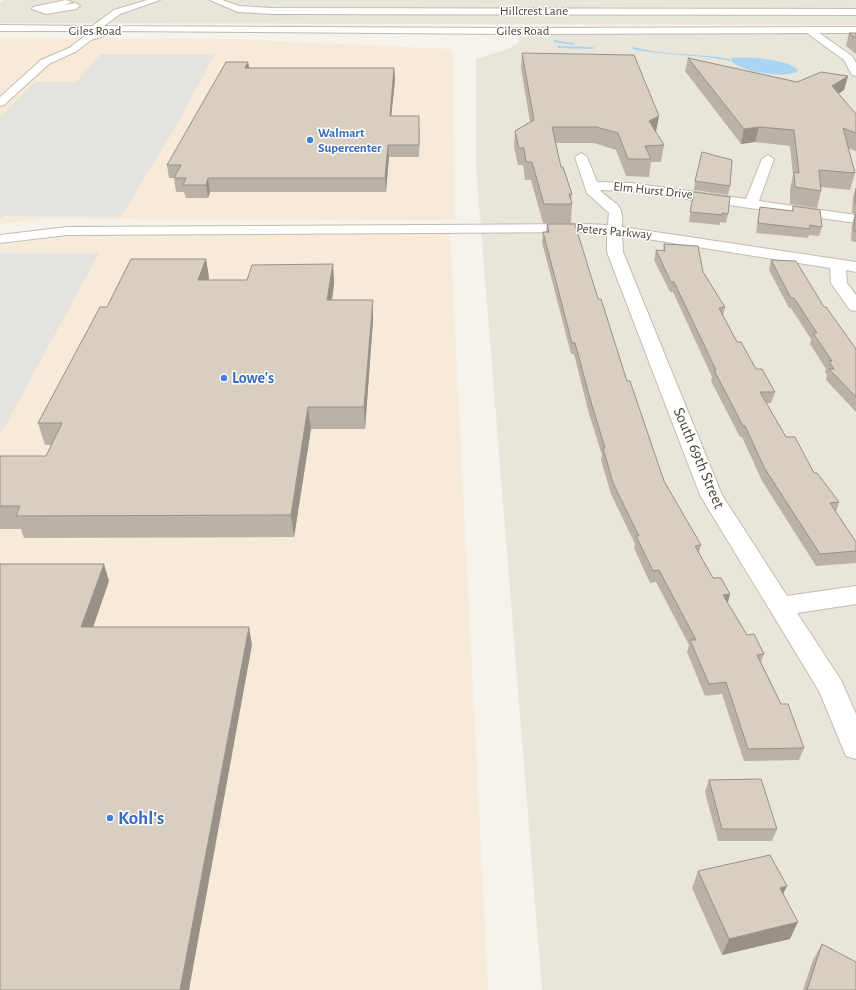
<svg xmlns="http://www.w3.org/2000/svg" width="856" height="990" font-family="'Alegreya Sans',sans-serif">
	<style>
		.residential { fill: #eae5da }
		.commercial { fill: #f7ead8 }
		.parking { fill: #e5e3e0 }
		.water { fill: #a9d4f2 }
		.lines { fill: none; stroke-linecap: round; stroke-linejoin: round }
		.stream { fill: #a9d4f2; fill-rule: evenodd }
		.minor-casing { stroke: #c2bbae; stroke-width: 2 }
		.minor { fill: #fff; fill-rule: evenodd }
		.wall { fill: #bab2a6 }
		.shaded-wall { fill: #979187 }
		.building { fill: #d8cfc1; stroke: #979187 }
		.shop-dot { fill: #3f7fe0; stroke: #fff; stroke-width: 1.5 }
		.labels { text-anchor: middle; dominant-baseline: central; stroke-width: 3; stroke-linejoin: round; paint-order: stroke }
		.far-street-label { font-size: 13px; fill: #4b4439; stroke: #fff }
		.far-shop-label { font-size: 13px; font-weight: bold; fill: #366cbe; stroke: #fff; text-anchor: start }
		.shop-label { font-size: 16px; font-weight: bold; fill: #366cbe; stroke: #fff; text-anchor: start }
		.street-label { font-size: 16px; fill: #4b4439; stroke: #fff }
		.near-shop-label { font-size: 19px; font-weight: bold; fill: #366cbe; stroke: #fff; text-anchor: start }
	</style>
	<rect width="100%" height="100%" fill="#f6f3ec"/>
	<g class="residential">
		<polygon points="4,0 856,0 856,25 0,23 0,3"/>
		<polygon points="520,33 856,33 856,990 542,990 476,166 476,59 508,49 518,43"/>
	</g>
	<g class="commercial">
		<polygon points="0,38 235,39 450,49 453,57 455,220 43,219 0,224"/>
		<polygon points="450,232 488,990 0,990 0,245 78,235"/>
	</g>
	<g class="parking">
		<polygon points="101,54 215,54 175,128 121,217 4,216 0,219 0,117 35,82 76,82"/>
		<polygon points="0,253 99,253 4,428 0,432"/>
	</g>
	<path class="water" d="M732 58C748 56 786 59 798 70L797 72C781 78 746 73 732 62Z"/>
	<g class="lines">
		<g class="stream">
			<polygon points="554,40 574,43 575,44 574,45 553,42"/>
			<polygon points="557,46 593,47 594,48 593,49 558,48"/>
			<path d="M633 47 657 52 719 57 732 60 731 61C698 54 665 56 632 49Z"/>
		</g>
		<g class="minor-casing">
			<g id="minor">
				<polygon points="66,0 72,2 64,5 76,3 80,6 76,9 46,14 32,9 33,7"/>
				<polygon points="147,0 160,0 120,14 104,26 509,28 856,27 856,33 819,33 852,56 856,63 856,76 852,75 844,60 807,33 509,34 112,31 111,34 91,40 75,52 49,64 4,105 0,106 0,97 41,60 69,48 85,36 100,31 92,33 88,31 0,31 0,25 92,26 114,10"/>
				<polygon points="210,0 222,0 239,6 273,8 856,9 856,15 273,14 238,12"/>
				<path d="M581 153 587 157 597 182 631 183 746 199 762 159 768 155 774 159 759 201 856 215V223L631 191 600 190C615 206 624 201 622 227L856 262V272L846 270 847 283 856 295V311L850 310 831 283 830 268 622 235 623 252 722 495 787 596 856 586V604L797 613 841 680 856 714V759L846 756 819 691 700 495 607 252V234L583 232 67 235 0 243V235L67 227 583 224 608 225 609 213 587 193 575 157Z"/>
			</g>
		</g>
		<use href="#minor" class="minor"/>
	</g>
	<g class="wall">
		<polygon points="849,33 856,33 856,54 846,46"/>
		<polygon points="522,53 656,132 664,145 661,162 651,162 649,177 626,176 616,150 594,143 556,143 561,167 572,194 571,201 572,204 571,223 543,223 531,180 525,180 523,165 518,165 514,147 515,131 530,122 521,68"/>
		<polygon points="688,58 797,82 848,76 844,90 838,94 856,114 856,151 848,148 855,173 850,190 821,187 821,191 817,208 790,204 790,189 793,175 790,146 755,142 741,144 685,71"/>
		<polygon points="248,62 249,68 394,68 395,80 391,116 420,129 419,157 389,157 386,192 210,192 208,198 186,198 184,192 176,192 174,178 169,178 167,165"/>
		<polygon points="695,181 730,186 728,195 694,190"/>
		<polygon points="856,188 856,214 852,213 853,197"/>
		<polygon points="694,192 728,214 726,223 720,222 720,225 689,222"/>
		<polygon points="793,206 822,227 819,236 809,235 808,238 756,233 758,217 760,207 792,211"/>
		<polygon points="855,214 856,214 856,242 851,241 852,224"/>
		<polygon points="547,224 598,299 627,381 664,481 701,545 699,553 713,578 747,635 764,654 761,662 781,704 804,748 799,760 744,761 722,694 705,696 687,652 689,645 656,582 650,583 634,548 635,544 611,494 601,460 602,455 589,414 574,354 571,354 542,242 543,232 546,232"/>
		<polygon points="664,244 703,272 725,307 723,316 737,342 756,369 775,392 771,403 766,403 786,437 814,473 839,502 836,512 856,542 856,563 816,566 762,481 742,437 740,437 711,381 712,377 673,292 670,292 654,260 656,250 663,251"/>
		<polygon points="206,259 209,278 208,280 247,280 333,264 334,284 332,300 373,320 365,429 311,429 294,537 24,538 21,529 0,529 0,456 46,456 51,445 45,445 38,423 107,307"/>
		<polygon points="771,260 824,307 856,349 856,412 826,380 827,375 825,372 826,369 810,344 811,339 791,308 789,308 769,270"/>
		<polygon points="709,780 777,829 772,841 718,841 705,792"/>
		<polygon points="698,871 783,894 790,939 722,955 692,888"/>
		<polygon points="822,944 856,990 803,990 813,960"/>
	</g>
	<g class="shaded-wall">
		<polygon points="248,62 250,73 245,68"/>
		<polygon points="394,68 395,80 390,129 390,116"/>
		<polygon points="848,76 844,90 828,101 832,86"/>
		<polygon points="659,116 656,132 646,137 649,121"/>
		<polygon points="759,127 755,142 741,144 744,129"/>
		<polygon points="388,145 389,157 386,192 385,178"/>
		<polygon points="208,178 210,192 208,198 206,185"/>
		<polygon points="206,259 209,278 201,300 198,280"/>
		<polygon points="333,264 334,284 329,320 327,300"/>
		<polygon points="373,300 373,320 365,429 364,407"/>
		<polygon points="308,407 311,429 294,537 291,515"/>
		<polygon points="104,564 109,581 87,645 81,627"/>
		<polygon points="730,594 727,606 723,595"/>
		<polygon points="249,627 252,645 189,990 180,990"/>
		<polygon points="787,886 779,903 780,888"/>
		<polygon points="798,922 790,939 722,955 729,939"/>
	</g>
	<g class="building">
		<polygon points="849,33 856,33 856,38"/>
		<polygon points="522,53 634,55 659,116 649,121 664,145 645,146 651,159 628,159 618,133 596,127 552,127 561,167 563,167 572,194 569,194 572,204 544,204 532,162 526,162 524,148 519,148 515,131 534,120"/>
		<polygon points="688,58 797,82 821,72 848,76 832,86 856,114 856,133 843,128 855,173 819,170 821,191 795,187 794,172 799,173 794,130 759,127 744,129"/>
		<polygon points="226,62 248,62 245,68 394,68 390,116 419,116 419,145 388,145 385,178 208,178 206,185 183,185 186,178 174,178 181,165 167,165"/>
		<polygon points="702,152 732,160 730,186 695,181"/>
		<polygon points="856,188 856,204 855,204"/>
		<polygon points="694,192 730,197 728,214 722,213 722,215 690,212"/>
		<polygon points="793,206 820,210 822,227 810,225 810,229 758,223 760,207 793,211"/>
		<polygon points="855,214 856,214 856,232 854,231"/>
		<polygon points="547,224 575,224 598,299 601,299 627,381 630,381 664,481 701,545 695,546 713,578 721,578 730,594 723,595 747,635 754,634 764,654 757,655 781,704 788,704 804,748 748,749 726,682 709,684 690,640 696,640 659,570 653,571 636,536 639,536 613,483 603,448 605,448 591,402 575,343 572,343 543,232 549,232"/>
		<polygon points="664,244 698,246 703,272 725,307 719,308 737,342 741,342 756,369 762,369 775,392 760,392 786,437 795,437 814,473 817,473 839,502 830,503 856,542 856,551 820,554 765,469 745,426 743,426 714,370 716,370 674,282 671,282 656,250 665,251"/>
		<polygon points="131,259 206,259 198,280 247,280 252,265 333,264 327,300 373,300 364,407 308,407 291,515 16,516 20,506 0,506 0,456 46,456 62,423 38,423 100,307 107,307"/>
		<polygon points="771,260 796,261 824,307 826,307 856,349 856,397 829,369 834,369 829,361 832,361 813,333 817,333 794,298 791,298"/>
		<polygon points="0,564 104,564 81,627 249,627 180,990 0,990"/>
		<polygon points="761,779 777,829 722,829 709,780"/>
		<polygon points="770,855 787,886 780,888 798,922 729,939 698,871"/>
		<polygon points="822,944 856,962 856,990 807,990"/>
	</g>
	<g class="shop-dot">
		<circle cx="310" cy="140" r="4"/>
		<circle cx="224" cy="378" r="4"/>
		<circle cx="110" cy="818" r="4"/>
	</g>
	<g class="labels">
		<g class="far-street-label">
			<text x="534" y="11">Hillcrest Lane</text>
			<text x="95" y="31">Giles Road</text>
			<text x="523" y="31">Giles Road</text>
			<text transform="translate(653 191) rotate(6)">Elm Hurst Drive</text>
			<text transform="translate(614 232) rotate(5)">Peters Parkway</text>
		</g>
		<g class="far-shop-label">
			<text x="318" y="133">Walmart<tspan x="318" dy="15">Supercenter</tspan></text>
		</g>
		<g class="shop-label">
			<text x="232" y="378">Lowe's</text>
		</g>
		<g class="street-label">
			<text transform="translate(699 458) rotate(67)">South 69th Street</text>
		</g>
		<g class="near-shop-label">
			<text x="118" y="818">Kohl's</text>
		</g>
	</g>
</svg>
